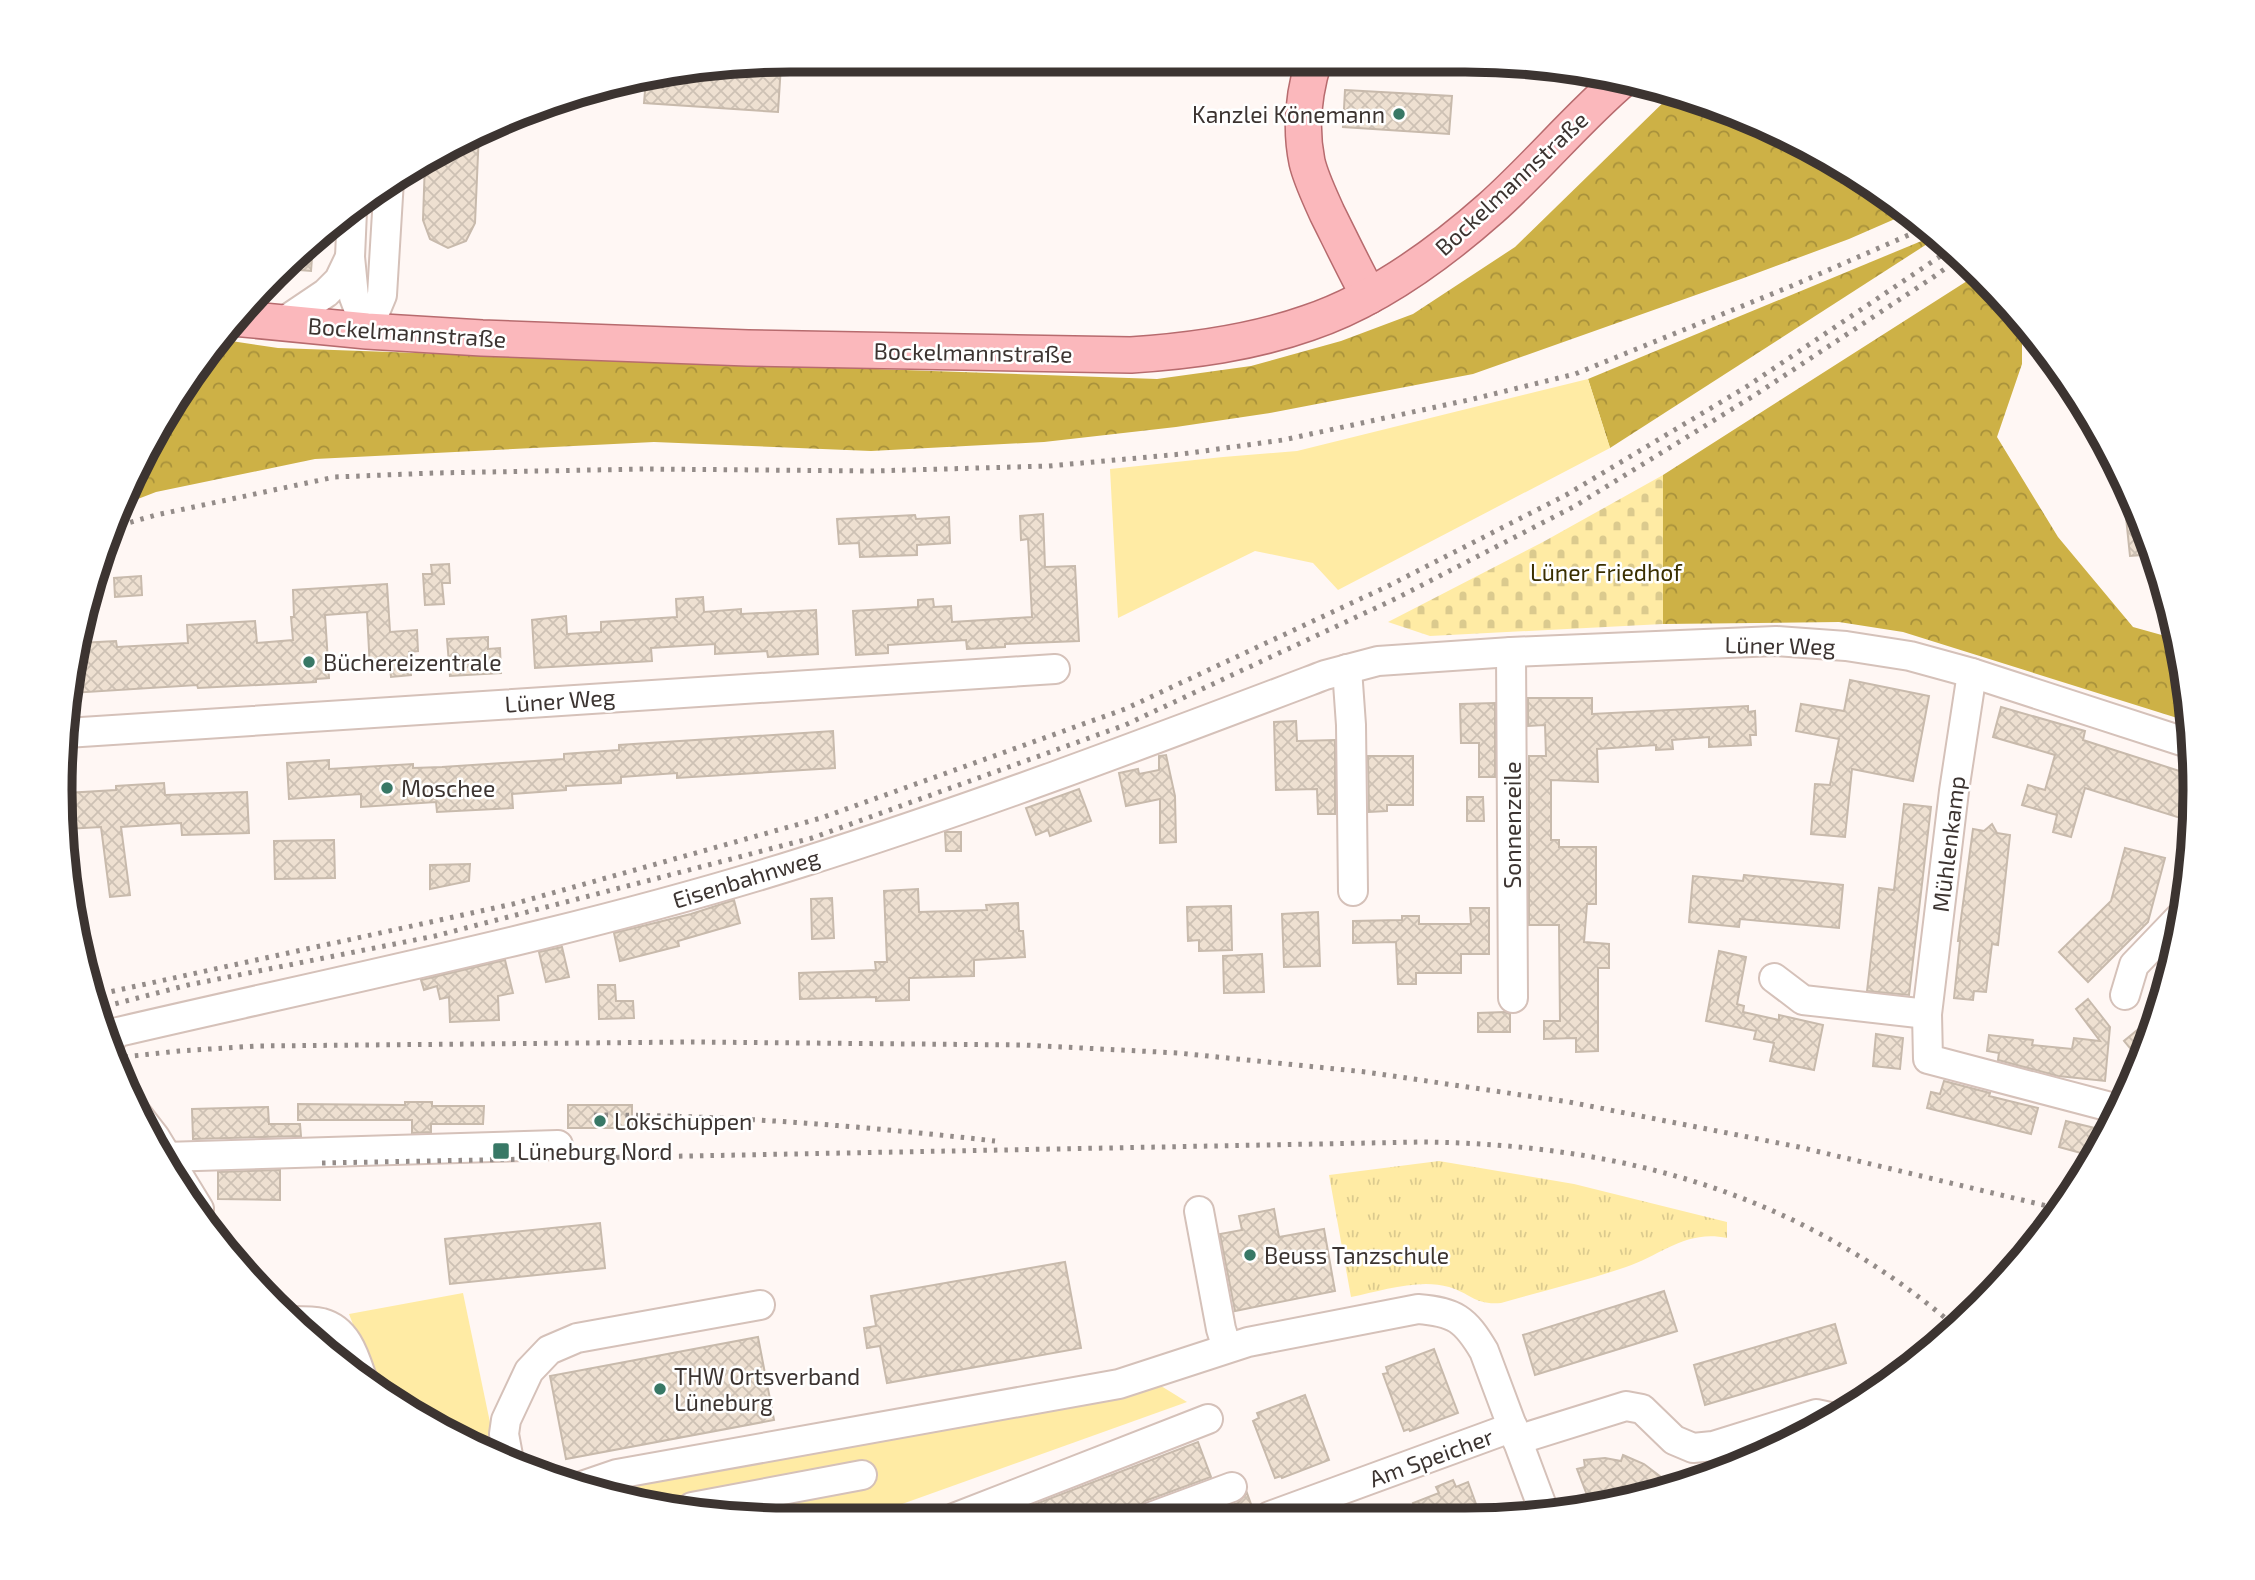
<svg xmlns="http://www.w3.org/2000/svg" width="2255" height="1580" font-family="'Exo 2',sans-serif">
	<style>
		.grass { fill: url(#grass-tufts) }
		.forest { fill: url(#forest-crowns) }
		.cemetery { fill: url(#cemetery-stones) }
		.green { fill: #ffeba4 }
		.building { fill: url(#building-cross-hatch); stroke: #c8baac; stroke-width: 2 }
		.lines { fill: none; stroke-linecap: round; stroke-linejoin: round }
		.minor-casing { stroke: #d5c1b9; stroke-width: 32 }
		.major-casing { stroke: #b76b6e; stroke-width: 38 }
		.minor { stroke: #fff; stroke-width: 28 }
		.major { stroke: #fbb8bc; stroke-width: 35 }
		.rail { stroke: #948c89; stroke-width: 5; stroke-dasharray: 3.5 7; stroke-linecap: butt }
		.poi-dot { fill: #387866; stroke: #fff; stroke-width: 2.5 }
		.labels { text-anchor: middle; dominant-baseline: central; stroke-width: 5; stroke-linejoin: round; paint-order: stroke }
		.poi-label { font-size: 23px; fill: #3c3431; stroke: #fff; text-anchor: start }
		.street-label { font-size: 23px; fill: #3c3431; stroke: #fff }
		.park-label { font-size: 23px; fill: #3a2f00; stroke: #fff }
		.rim { fill: none; stroke: #3c3431; stroke-width: 9 }
	</style>
	<defs>
		<pattern id="grass-tufts" width="24" height="20" patternUnits="userSpaceOnUse" patternTransform="scale(1.75)"><rect width="24" height="20" fill="#ffeba4"/><path d="M3 7l-1-3M5 7V3M7 7l1-3M15 17l-1-3M17 17v-4M19 17l1-3" fill="none" stroke="#dbca8e"/></pattern>
		<pattern id="forest-crowns" width="20" height="18" patternUnits="userSpaceOnUse" patternTransform="scale(1.75)"><rect width="20" height="18" fill="#cdb146"/><path d="M2 6a3 3 0 1 1 6 0M12 15a3 3 0 1 1 6 0" fill="none" stroke="#a8913b"/></pattern>
		<pattern id="cemetery-stones" width="16" height="16" patternUnits="userSpaceOnUse" patternTransform="scale(1.75)"><rect width="16" height="16" fill="#ffeba4"/><path d="M2 7V4a2 2 0 0 1 4 0v3zM10 15v-3a2 2 0 0 1 4 0v3z" fill="#dbca8e"/></pattern>
		<pattern id="building-cross-hatch" width="8" height="8" patternUnits="userSpaceOnUse" patternTransform="scale(1.75)"><rect width="8" height="8" fill="#eee0d1"/><path d="M0 0l8 8M0 8l8-8" fill="none" stroke="#cdc1b4"/></pattern>
	</defs>
	<rect width="100%" height="100%" fill="#fff7f4"/>
	<path class="grass" d="M1439 1161 1574 1184 1727 1222V1238C1687 1229 1661 1255 1626 1267 1585 1281 1542 1291 1501 1303 1474 1305 1472 1294 1449 1287 1419 1278 1381 1291 1351 1297L1329 1175Z"/>
	<g class="forest">
		<polygon points="1673,93 1744,115 1830,157 1911,212 1849,239 1741,279 1473,374 1270,413 1176,427 1044,442 871,451 654,442 315,459 156,492 117,507 182,384 218,339 278,348 1157,379 1251,366 1341,341 1413,314 1515,247"/>
		<polygon points="1936,235 1938,237 1610,448 1588,379"/>
		<polygon points="1978,274 2014,308 2022,319 2022,364 1997,437 2058,537 2133,627 2176,639 2189,694 2190,722 1903,632 1839,622 1663,624 1663,475"/>
	</g>
	<polygon class="cemetery" points="1663,475 1663,624 1430,636 1388,622 1543,542"/>
	<g class="green">
		<polygon points="1588,379 1610,448 1338,590 1313,563 1255,551 1118,618 1110,469 1223,457 1297,451"/>
		<polygon points="463,1293 497,1456 467,1445 378,1390 349,1314"/>
		<polygon points="1153,1381 1187,1402 863,1518 743,1519 601,1496 593,1492"/>
	</g>
	<g class="building">
		<polygon points="760,64 781,65 778,112 644,103 646,79"/>
		<polygon points="1345,90 1452,96 1449,134 1343,127"/>
		<polygon points="479,132 475,223 466,241 448,248 430,239 423,220 425,161"/>
		<polygon points="313,245 311,271 285,269 298,258"/>
		<polygon points="2123,488 2126,488 2156,554 2130,556"/>
		<polygon points="1043,514 1045,567 1075,566 1079,641 1005,644 1005,647 967,649 966,640 888,645 888,653 856,655 853,611 918,607 918,600 933,599 934,607 951,606 952,622 1032,617 1028,539 1021,540 1020,516"/>
		<polygon points="915,515 916,519 949,517 950,543 917,545 917,555 860,557 859,543 839,544 837,519"/>
		<polygon points="449,564 450,583 442,583 444,604 425,605 423,574 432,574 431,565"/>
		<polygon points="141,576 142,595 115,597 114,578"/>
		<polygon points="387,584 390,632 417,630 418,651 409,652 411,675 391,677 390,668 370,669 367,612 325,615 329,678 316,679 316,682 198,688 197,685 71,693 70,680 79,643 116,641 117,647 188,643 187,625 255,621 257,643 293,640 291,617 294,617 293,590"/>
		<polygon points="703,597 704,612 741,609 741,614 816,610 818,654 768,657 767,651 715,654 715,644 651,648 652,661 535,668 532,620 566,616 567,634 601,632 601,622 677,617 676,599"/>
		<polygon points="488,637 488,649 500,648 501,673 450,676 447,639"/>
		<polygon points="1850,680 1929,696 1913,781 1852,769 1845,837 1811,834 1815,784 1830,785 1839,739 1796,731 1801,704 1844,711"/>
		<polygon points="1528,698 1592,698 1592,714 1748,706 1748,712 1755,711 1756,735 1750,735 1751,745 1709,747 1709,737 1672,740 1673,749 1656,750 1656,745 1597,749 1598,782 1551,780 1551,840 1559,840 1559,847 1596,847 1596,904 1587,904 1584,942 1609,944 1609,968 1598,968 1598,1051 1576,1052 1576,1038 1544,1039 1544,1021 1560,1021 1559,925 1529,925 1529,756 1546,756 1545,725 1528,726"/>
		<polygon points="1495,703 1495,777 1479,777 1479,743 1461,743 1460,704"/>
		<polygon points="2001,707 2085,731 2083,740 2192,775 2193,822 2085,788 2071,837 2053,832 2057,815 2022,805 2028,785 2045,790 2055,755 1993,737"/>
		<polygon points="1296,721 1297,741 1335,740 1335,814 1318,814 1317,789 1276,790 1274,722"/>
		<polygon points="833,731 835,768 677,778 677,773 621,777 621,783 566,786 566,790 512,794 513,808 437,812 436,802 361,807 361,794 289,799 287,763 329,760 329,769 413,764 413,768 442,767 564,759 564,754 619,750 619,745"/>
		<polygon points="1166,755 1175,796 1176,842 1160,843 1160,799 1126,806 1119,773 1138,769 1139,774 1159,770 1159,756"/>
		<polygon points="1368,756 1413,756 1413,805 1387,805 1387,811 1369,812"/>
		<polygon points="164,783 165,795 247,792 249,833 182,835 181,823 121,827 130,895 110,897 101,827 66,829 66,793 116,790 116,786"/>
		<polygon points="1079,789 1091,821 1050,836 1048,830 1036,835 1026,808"/>
		<polygon points="1467,797 1483,797 1484,821 1467,821"/>
		<polygon points="1904,804 1931,807 1909,995 1867,991 1879,888 1894,890"/>
		<polygon points="1992,824 1997,833 2010,835 1998,945 1992,944 1986,992 1974,991 1973,1000 1954,998 1960,941 1958,941 1973,829 1984,831"/>
		<polygon points="945,832 961,832 961,851 946,851"/>
		<polygon points="334,840 335,878 275,879 274,841"/>
		<polygon points="2125,848 2165,858 2148,922 2088,982 2059,952 2111,901"/>
		<polygon points="470,864 469,881 430,889 430,865"/>
		<polygon points="1744,875 1843,885 1839,928 1740,919 1739,927 1689,922 1693,876 1743,881"/>
		<polygon points="918,889 919,912 987,910 986,905 1018,903 1019,931 1023,931 1025,957 974,960 974,976 909,978 909,1000 876,1001 876,997 800,999 799,973 876,970 875,962 887,962 884,891"/>
		<polygon points="832,898 834,938 812,939 811,899"/>
		<polygon points="734,900 740,923 678,941 679,946 620,961 614,933 691,914"/>
		<polygon points="1231,906 1232,950 1199,951 1199,940 1188,941 1187,907"/>
		<polygon points="1470,908 1489,908 1489,954 1461,954 1461,973 1416,973 1416,984 1398,984 1396,942 1353,943 1353,921 1402,920 1402,916 1419,916 1419,924 1471,924"/>
		<polygon points="1318,912 1320,966 1284,967 1282,914"/>
		<polygon points="562,947 569,977 546,982 539,952"/>
		<polygon points="1719,951 1746,957 1737,1004 1744,1006 1743,1012 1779,1020 1779,1015 1823,1025 1814,1070 1770,1061 1774,1043 1754,1039 1756,1031 1706,1021"/>
		<polygon points="1262,954 1264,992 1224,993 1223,956"/>
		<polygon points="505,960 513,993 498,996 499,1020 450,1022 449,997 440,999 437,986 424,990 421,980"/>
		<polygon points="598,985 615,985 616,1001 633,1001 634,1018 599,1019"/>
		<polygon points="2088,999 2110,1027 2105,1081 2058,1076 1998,1060 1999,1053 1987,1051 1989,1035 2033,1040 2032,1045 2072,1049 2074,1038 2100,1041 2076,1009"/>
		<polygon points="1505,1012 1510,1014 1510,1032 1478,1032 1478,1013"/>
		<polygon points="2158,1013 2140,1060 2124,1041"/>
		<polygon points="1876,1034 1903,1038 1900,1069 1873,1066"/>
		<polygon points="1944,1081 1990,1093 1989,1096 2038,1108 2031,1134 1927,1108 1931,1092 1940,1094"/>
		<polygon points="405,1102 432,1102 432,1106 484,1106 483,1124 431,1124 431,1132 412,1133 412,1120 298,1120 298,1104 405,1105"/>
		<rect x="568" y="1105" width="64" height="23"/>
		<polygon points="268,1107 269,1124 300,1124 301,1136 193,1139 192,1109"/>
		<polygon points="2066,1121 2099,1129 2092,1156 2059,1147"/>
		<polygon points="280,1170 280,1200 218,1199 218,1172"/>
		<polygon points="1274,1209 1279,1237 1324,1229 1335,1291 1235,1311 1220,1234 1242,1230 1239,1216"/>
		<polygon points="600,1223 605,1268 450,1284 445,1239"/>
		<polygon points="1065,1262 1081,1348 887,1383 880,1346 867,1348 864,1328 876,1326 871,1296"/>
		<polygon points="1664,1291 1677,1331 1535,1375 1523,1335"/>
		<polygon points="1835,1324 1846,1363 1705,1405 1694,1365"/>
		<polygon points="758,1337 774,1420 566,1459 550,1376"/>
		<polygon points="1434,1349 1458,1413 1410,1431 1409,1429 1404,1431 1383,1374 1388,1373 1386,1367"/>
		<polygon points="1305,1395 1329,1460 1282,1478 1281,1476 1275,1478 1253,1421 1259,1418 1257,1413"/>
		<polygon points="1198,1442 1211,1477 1145,1501 1138,1507 1135,1517 1037,1517 1033,1505"/>
		<polygon points="1623,1455 1644,1464 1661,1477 1648,1497 1595,1507 1594,1493 1587,1495 1577,1469 1585,1467 1584,1460 1605,1458 1621,1461"/>
		<polygon points="1453,1480 1456,1487 1468,1482 1480,1515 1418,1515 1413,1503 1439,1493 1436,1487"/>
		<polygon points="1247,1493 1252,1507 1228,1516 1201,1516 1238,1503"/>
	</g>
	<g class="lines">
		<g class="minor-casing">
			<g id="minor">
				<polyline points="352,211 350,257 354,297 367,331"/>
				<polyline points="280,324 326,293 339,280 350,257"/>
				<polyline points="367,331 382,295 389,180"/>
				<polyline points="1511,652 1513,998"/>
				<polyline points="1347,669 1351,725 1353,891"/>
				<polyline points="1972,673 1954,791 1927,1014 1928,1059 2122,1110"/>
				<polyline points="66,733 1055,669"/>
				<polyline points="1774,978 1803,1000 1927,1014"/>
				<polyline points="2125,995 2134,965 2181,916"/>
				<path d="M109 1045 112 1038 118 1032C345 979 578 933 800 863 978 807 1151 741 1325 675L1378 661 1511 652 1776 641 1846 646 1910 656 1972 673 2191 744"/>
				<polyline points="134,1110 155,1137 199,1209"/>
				<polyline points="164,1157 558,1145"/>
				<polyline points="1199,1211 1221,1329 1227,1348"/>
				<path d="M293 1321C302 1321 313 1321 322 1323 348 1330 355 1358 363 1381"/>
				<polyline points="1517,1440 1626,1406 1642,1409 1674,1440 1693,1448 1713,1446 1816,1414 1830,1417"/>
				<polyline points="509,1461 504,1434 506,1420 529,1371 549,1350 577,1338 760,1305"/>
				<path d="M579 1487 617 1474 1119 1384 1248 1342 1418 1309C1455 1312 1465 1319 1484 1351L1545 1514"/>
				<polyline points="692,1507 862,1475"/>
				<polyline points="1270,1516 1513,1427"/>
				<polyline points="1151,1517 1232,1487"/>
				<polyline points="954,1518 1208,1419"/>
			</g>
		</g>
		<g class="major-casing">
			<g id="major">
				<path d="M1314 60C1304 92 1300 128 1307 162 1311 179 1320 197 1327 213 1341 241 1354 268 1369 296"/>
				<path d="M233 318 367 331 482 338 748 348 1131 355C1192 351 1251 343 1308 323 1374 301 1439 254 1491 208 1537 167 1577 118 1624 78"/>
			</g>
		</g>
		<use href="#minor" class="minor"/>
		<use href="#major" class="major"/>
		<g class="rail">
			<polyline points="110,528 156,515 335,477 434,473 646,469 873,471 1049,466 1182,454 1283,440 1473,399 1575,374 1794,285 1927,227"/>
			<polyline points="91,996 513,904 821,818 1125,709 1388,586 1566,495 1746,387 1951,249"/>
			<polyline points="95,1009 188,985 435,936 812,838 1125,725 1397,598 1575,506 1755,395 1932,278 1960,258"/>
			<polyline points="114,1058 179,1051 256,1046 693,1042 1024,1045 1178,1053 1366,1072 1569,1102 1799,1147 2060,1209"/>
			<path d="M594 1115C728 1115 862 1126 995 1141"/>
			<path d="M322 1163 1421 1142C1623 1144 1802 1194 1957 1328"/>
		</g>
	</g>
	<g class="poi-dot">
		<circle cx="1399" cy="114" r="7"/>
		<circle cx="309" cy="662" r="7"/>
		<circle cx="387" cy="788" r="7"/>
		<circle cx="600" cy="1121" r="7"/>
		<rect x="492" y="1142" width="18" height="18" rx="3.5"/>
		<circle cx="1250" cy="1255" r="7"/>
		<circle cx="660" cy="1389" r="7"/>
	</g>
	<g class="labels">
		<g class="poi-label">
			<text x="1385" y="114" text-anchor="end">Kanzlei Könemann</text>
			<text x="323" y="662">Büchereizentrale</text>
			<text x="401" y="788">Moschee</text>
			<text x="614" y="1121">Lokschuppen</text>
			<text x="517" y="1151">Lüneburg Nord</text>
			<text x="1264" y="1255">Beuss Tanzschule</text>
			<text x="674" y="1376">THW Ortsverband<tspan x="674" dy="26">Lüneburg</tspan></text>
		</g>
		<g class="street-label">
			<text transform="translate(1511 183) rotate(-43)">Bockelmannstraße</text>
			<text transform="translate(407 332) rotate(4)">Bockelmannstraße</text>
			<text transform="translate(973 352) rotate(1)">Bockelmannstraße</text>
			<text transform="translate(1780 645) rotate(1)">Lüner Weg</text>
			<text transform="translate(560 700) rotate(-4)">Lüner Weg</text>
			<text transform="translate(1512 825) rotate(-90)">Sonnenzeile</text>
			<text transform="translate(1948 844) rotate(-83)">Mühlenkamp</text>
			<text transform="translate(746 878) rotate(-17)">Eisenbahnweg</text>
			<text transform="translate(1431 1457) rotate(-20)">Am Speicher</text>
		</g>
		<g class="park-label">
			<text x="1606" y="572">Lüner Friedhof</text>
		</g>
	</g>
	<path d="M0 0H2255V1580H0ZM790 72H1465A718 718 0 0 1 2183 790V790A718 718 0 0 1 1465 1508H790A718 718 0 0 1 72 790V790A718 718 0 0 1 790 72Z" fill="#fff" fill-rule="evenodd"/>
	<path class="rim" d="M790 72H1465A718 718 0 0 1 2183 790V790A718 718 0 0 1 1465 1508H790A718 718 0 0 1 72 790V790A718 718 0 0 1 790 72Z"/>
</svg>
